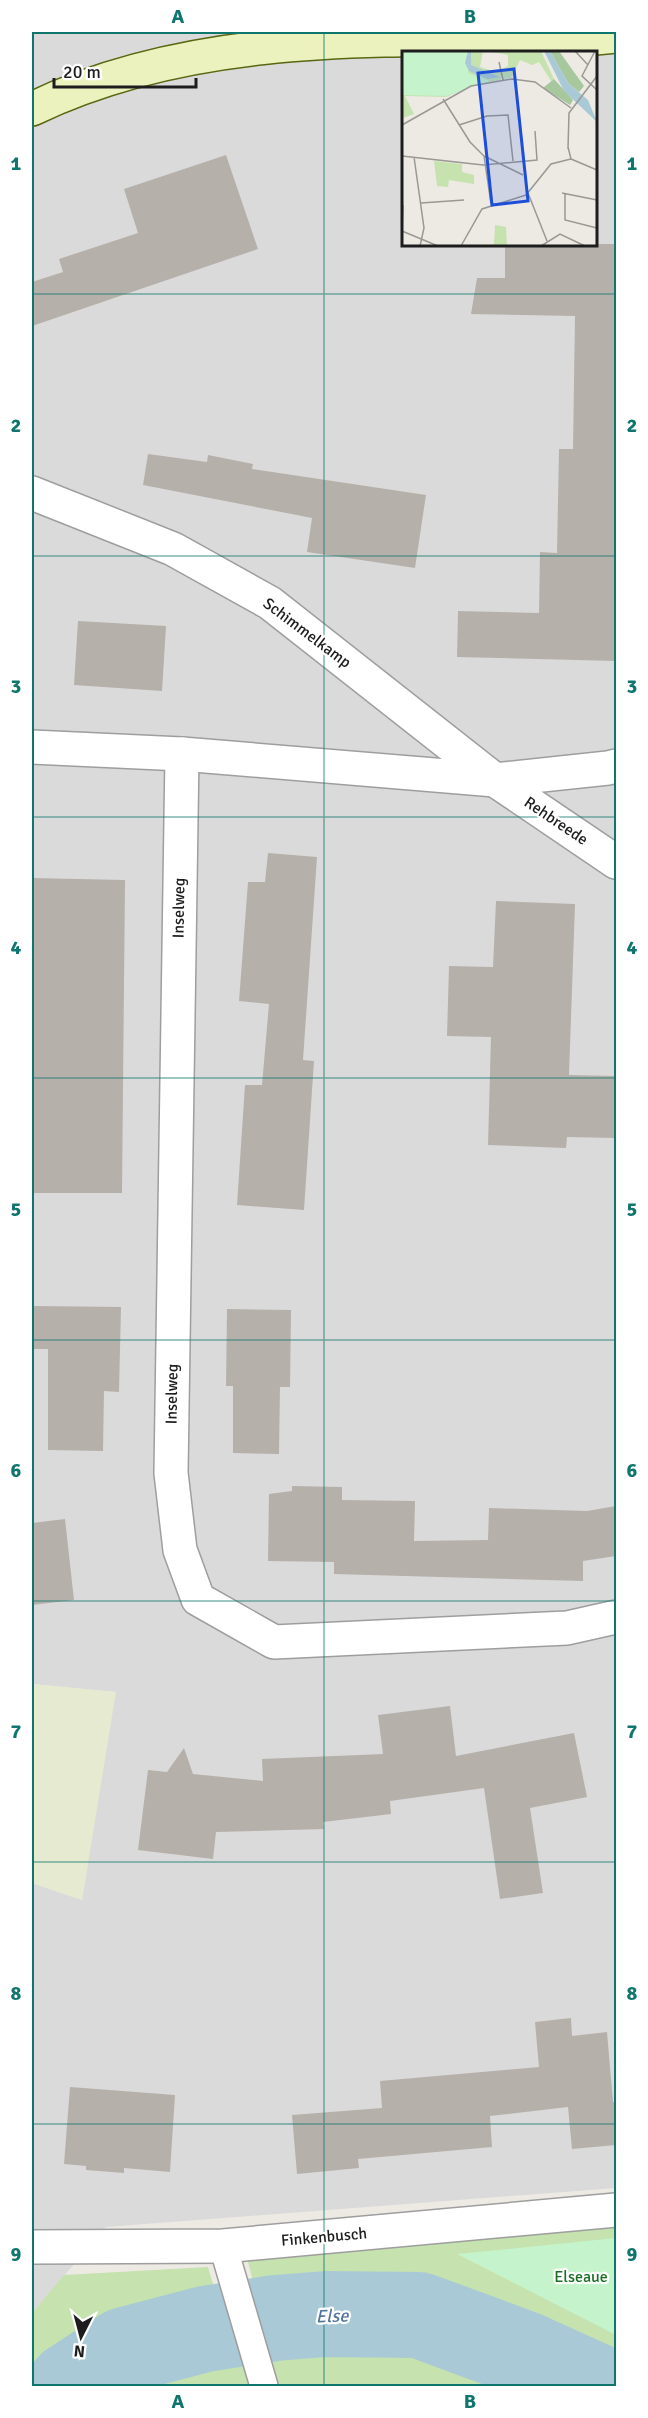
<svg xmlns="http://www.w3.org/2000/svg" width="648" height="2418" font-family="Signika,sans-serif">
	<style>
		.residential { fill: #dbdada; fill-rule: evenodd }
		.farmland { fill: #e6ead1 }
		.grass { fill: #c5e2af }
		.park { fill: #c5f3cb }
		.water { fill: #a9c9d6 }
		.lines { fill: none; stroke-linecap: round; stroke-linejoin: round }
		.river { stroke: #a9c9d6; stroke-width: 86 }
		.building { fill: #b6b0aa }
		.lane-casing { stroke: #9e9e9e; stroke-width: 30 }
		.street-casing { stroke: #9e9e9e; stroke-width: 36 }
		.secondary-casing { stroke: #586711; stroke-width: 36 }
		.lane { stroke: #fff; stroke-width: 27 }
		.street { stroke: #fff; stroke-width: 33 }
		.secondary { stroke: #ecf2bd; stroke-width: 33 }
		.grid { fill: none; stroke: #0f766e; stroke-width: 1.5; stroke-opacity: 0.55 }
		.labels { text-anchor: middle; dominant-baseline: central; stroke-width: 4.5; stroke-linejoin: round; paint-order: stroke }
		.street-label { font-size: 16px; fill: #1d1d1d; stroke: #fff }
		.park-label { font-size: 16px; fill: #176e24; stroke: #fff }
		.water-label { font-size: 18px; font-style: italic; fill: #5476a1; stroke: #fff }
		.inset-road { fill: none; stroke: #9a9894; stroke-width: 1.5 }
		.view { fill: #1d4ed8; fill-opacity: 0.15; stroke: #1d4ed8; stroke-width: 3 }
		.inset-edge { fill: none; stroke: #1d1d1d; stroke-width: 3 }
		.neatline { fill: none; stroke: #0f766e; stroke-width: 2 }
		.grid-label { font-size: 20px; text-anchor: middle; font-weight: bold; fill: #0f766e }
	</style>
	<rect width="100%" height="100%" fill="#edeae4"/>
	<path class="residential" d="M32 32H616V2188L106 2227 32 2313V1883L82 1900 115 1692 32 1684ZM404 52H596V244H404Z"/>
	<polygon class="farmland" points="32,1684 116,1692 82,1900 32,1883"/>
	<polygon class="grass" points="616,2226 616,2386 32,2386 32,2313 64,2275 208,2267 237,2365 272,2355 247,2258"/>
	<polygon class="park" points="616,2238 616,2335 457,2254 458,2254"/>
	<g class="water">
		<polygon points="411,2274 488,2296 616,2359 616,2386 508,2386 477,2371 320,2332 277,2335 268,2298"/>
		<polygon points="126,2312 203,2315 209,2343 204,2355 174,2371 131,2386 32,2386 32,2364 43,2352 84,2325"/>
	</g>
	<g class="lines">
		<polyline class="river" points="70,2386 125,2350 205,2329 275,2318 326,2314 419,2315 522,2353 595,2386"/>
	</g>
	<g class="building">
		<polygon points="226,155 258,249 32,326 32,282 63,272 59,259 138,233 124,189"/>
		<polygon points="505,244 616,244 616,661 457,657 458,611 539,613 540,552 557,553 559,449 573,449 575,316 471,314 477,278 505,278"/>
		<polygon points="148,454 207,462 208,455 253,464 252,469 426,495 415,568 307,552 312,518 143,485"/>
		<polygon points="78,621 166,626 162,691 74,685"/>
		<polygon points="268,853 317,857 303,1060 314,1061 304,1210 237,1205 245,1085 262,1085 269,1004 239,1001 248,882 265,882"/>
		<polygon points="32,878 125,880 122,1193 32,1193"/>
		<polygon points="496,901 575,904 569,1075 616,1076 616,1138 567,1137 566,1148 488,1145 491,1037 447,1036 449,966 493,967"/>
		<polygon points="32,1306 121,1307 119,1392 104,1391 103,1451 48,1450 48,1349 32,1349"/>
		<polygon points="227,1309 291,1310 290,1387 280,1387 279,1454 233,1453 233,1386 226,1386"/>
		<polygon points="292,1486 342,1487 342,1500 415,1501 414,1541 488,1540 489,1508 587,1511 616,1506 616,1556 583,1561 583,1581 334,1574 334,1562 268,1561 269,1494 292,1491"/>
		<polygon points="65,1519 74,1600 32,1605 32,1523"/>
		<polygon points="450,1706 456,1756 574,1733 587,1797 530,1808 543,1893 500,1899 484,1788 390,1801 391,1814 323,1822 324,1829 216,1832 213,1859 138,1850 148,1770 167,1772 184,1748 193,1774 263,1781 262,1759 383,1754 378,1715"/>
		<polygon points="571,2018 572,2036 607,2032 613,2102 616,2102 616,2145 572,2149 568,2107 490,2116 492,2147 358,2159 359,2168 297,2174 292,2115 382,2108 380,2081 539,2067 535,2022"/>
		<polygon points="70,2087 175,2095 170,2172 124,2168 124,2173 86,2170 86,2166 64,2164"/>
	</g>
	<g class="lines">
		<g class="lane-casing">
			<polyline id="lane" points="223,2246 264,2386"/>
		</g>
		<g class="street-casing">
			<g id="street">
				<polyline points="32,493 173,549 270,603 495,780 616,862"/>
				<polyline points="32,747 182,754 495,780 608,768 616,766"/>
				<polyline points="182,754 171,1473 180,1550 198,1599 274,1642 567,1628 616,1617"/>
				<polyline points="32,2247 223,2246 616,2210"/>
			</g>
		</g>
		<g class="secondary-casing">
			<path id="secondary" d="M32 109C202 27 400 41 585 39L616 36"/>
		</g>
		<use href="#lane" class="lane"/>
		<use href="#street" class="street"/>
		<use href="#secondary" class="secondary"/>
	</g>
	<path class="grid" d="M324 32V2386M32 294H616M32 556H616M32 817H616M32 1078H616M32 1340H616M32 1601H616M32 1862H616M32 2124H616"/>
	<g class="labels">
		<g class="street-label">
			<text transform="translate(307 633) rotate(37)">Schimmelkamp</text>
			<text transform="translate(556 821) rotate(34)">Rehbreede</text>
			<text transform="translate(179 908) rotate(-89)">Inselweg</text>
			<text transform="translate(172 1394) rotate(-89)">Inselweg</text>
			<text transform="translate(324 2237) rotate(-5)">Finkenbusch</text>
		</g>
		<g class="park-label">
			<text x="581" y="2277">Elseaue</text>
		</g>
		<g class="water-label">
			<text transform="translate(332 2316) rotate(-2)">Else</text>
		</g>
	</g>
	<g transform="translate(402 51)">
		<rect width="195" height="195" fill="#edeae4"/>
		<path d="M0 0H81L78 16 94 21 106 15V4L85 0H139L152 28 149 30 137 11 130 14 118 9 109 27 101 28 99 23V29L69 35 44 46 3 45 12 63 1 67ZM32 110 60 113V121L72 124V133L47 129 46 136 35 135ZM93 174 104 176 105 195H85L92 193Z" fill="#c5e2af"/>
		<path d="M148 0H157L182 35 177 41 166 32ZM152 28 171 49 168 54 141 37Z" fill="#a7c79d"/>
		<path d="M0 0H68L66 22 88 30 44 45 0 44Z" fill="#c5f3cb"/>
		<path d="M66 0H69V14L98 26 86 28 67 20 63 12ZM142 0H148L166 32 186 49 195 71 162 40Z" fill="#a9c9d6"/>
		<path class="inset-road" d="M173 0 186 14M193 0 180 25 195 39M97 11 101 29M41 48 68 91 82 105 89 153M0 74 69 35 110 28 133 31 169 57M57 74 85 65 106 64 111 110M166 98 167 62 195 25M0 105 81 114 135 109 133 80M82 105 121 124M12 106 22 177 18 195M169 108 195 119M126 142 145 190M160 142 195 149M163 142V169L195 177M19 152 62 149M0 178 1 154M0 180 36 195M59 195 80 158 124 144 149 113 169 108 166 96M139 195 158 183 183 195"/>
		<path class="view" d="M112 18 126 150 90 154 76 22Z"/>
		<rect width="195" height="195" class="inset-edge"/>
	</g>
	<rect width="648" height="2418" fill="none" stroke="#ffffff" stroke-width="66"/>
	<g transform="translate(81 2337) rotate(186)" stroke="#ffffff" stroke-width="4.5" paint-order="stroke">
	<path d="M0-4.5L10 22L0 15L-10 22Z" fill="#1d1d1d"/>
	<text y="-9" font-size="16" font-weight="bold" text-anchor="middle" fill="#1d1d1d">N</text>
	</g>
	<path d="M54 78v9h142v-9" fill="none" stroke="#1d1d1d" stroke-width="3"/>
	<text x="63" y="78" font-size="18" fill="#1d1d1d" stroke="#ffffff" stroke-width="4.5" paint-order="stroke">20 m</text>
	<rect x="33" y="33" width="582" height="2352" class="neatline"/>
	<g class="grid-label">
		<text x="178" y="23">A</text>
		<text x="470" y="23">B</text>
		<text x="16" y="170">1</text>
		<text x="632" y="170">1</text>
		<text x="16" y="432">2</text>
		<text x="632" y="432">2</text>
		<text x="16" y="693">3</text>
		<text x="632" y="693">3</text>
		<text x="16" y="954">4</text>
		<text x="632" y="954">4</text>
		<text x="16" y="1216">5</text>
		<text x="632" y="1216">5</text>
		<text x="16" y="1477">6</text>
		<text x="632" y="1477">6</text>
		<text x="16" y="1738">7</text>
		<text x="632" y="1738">7</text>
		<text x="16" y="2000">8</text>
		<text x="632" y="2000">8</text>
		<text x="16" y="2261">9</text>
		<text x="632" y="2261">9</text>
		<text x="178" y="2408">A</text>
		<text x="470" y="2408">B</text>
	</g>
</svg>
